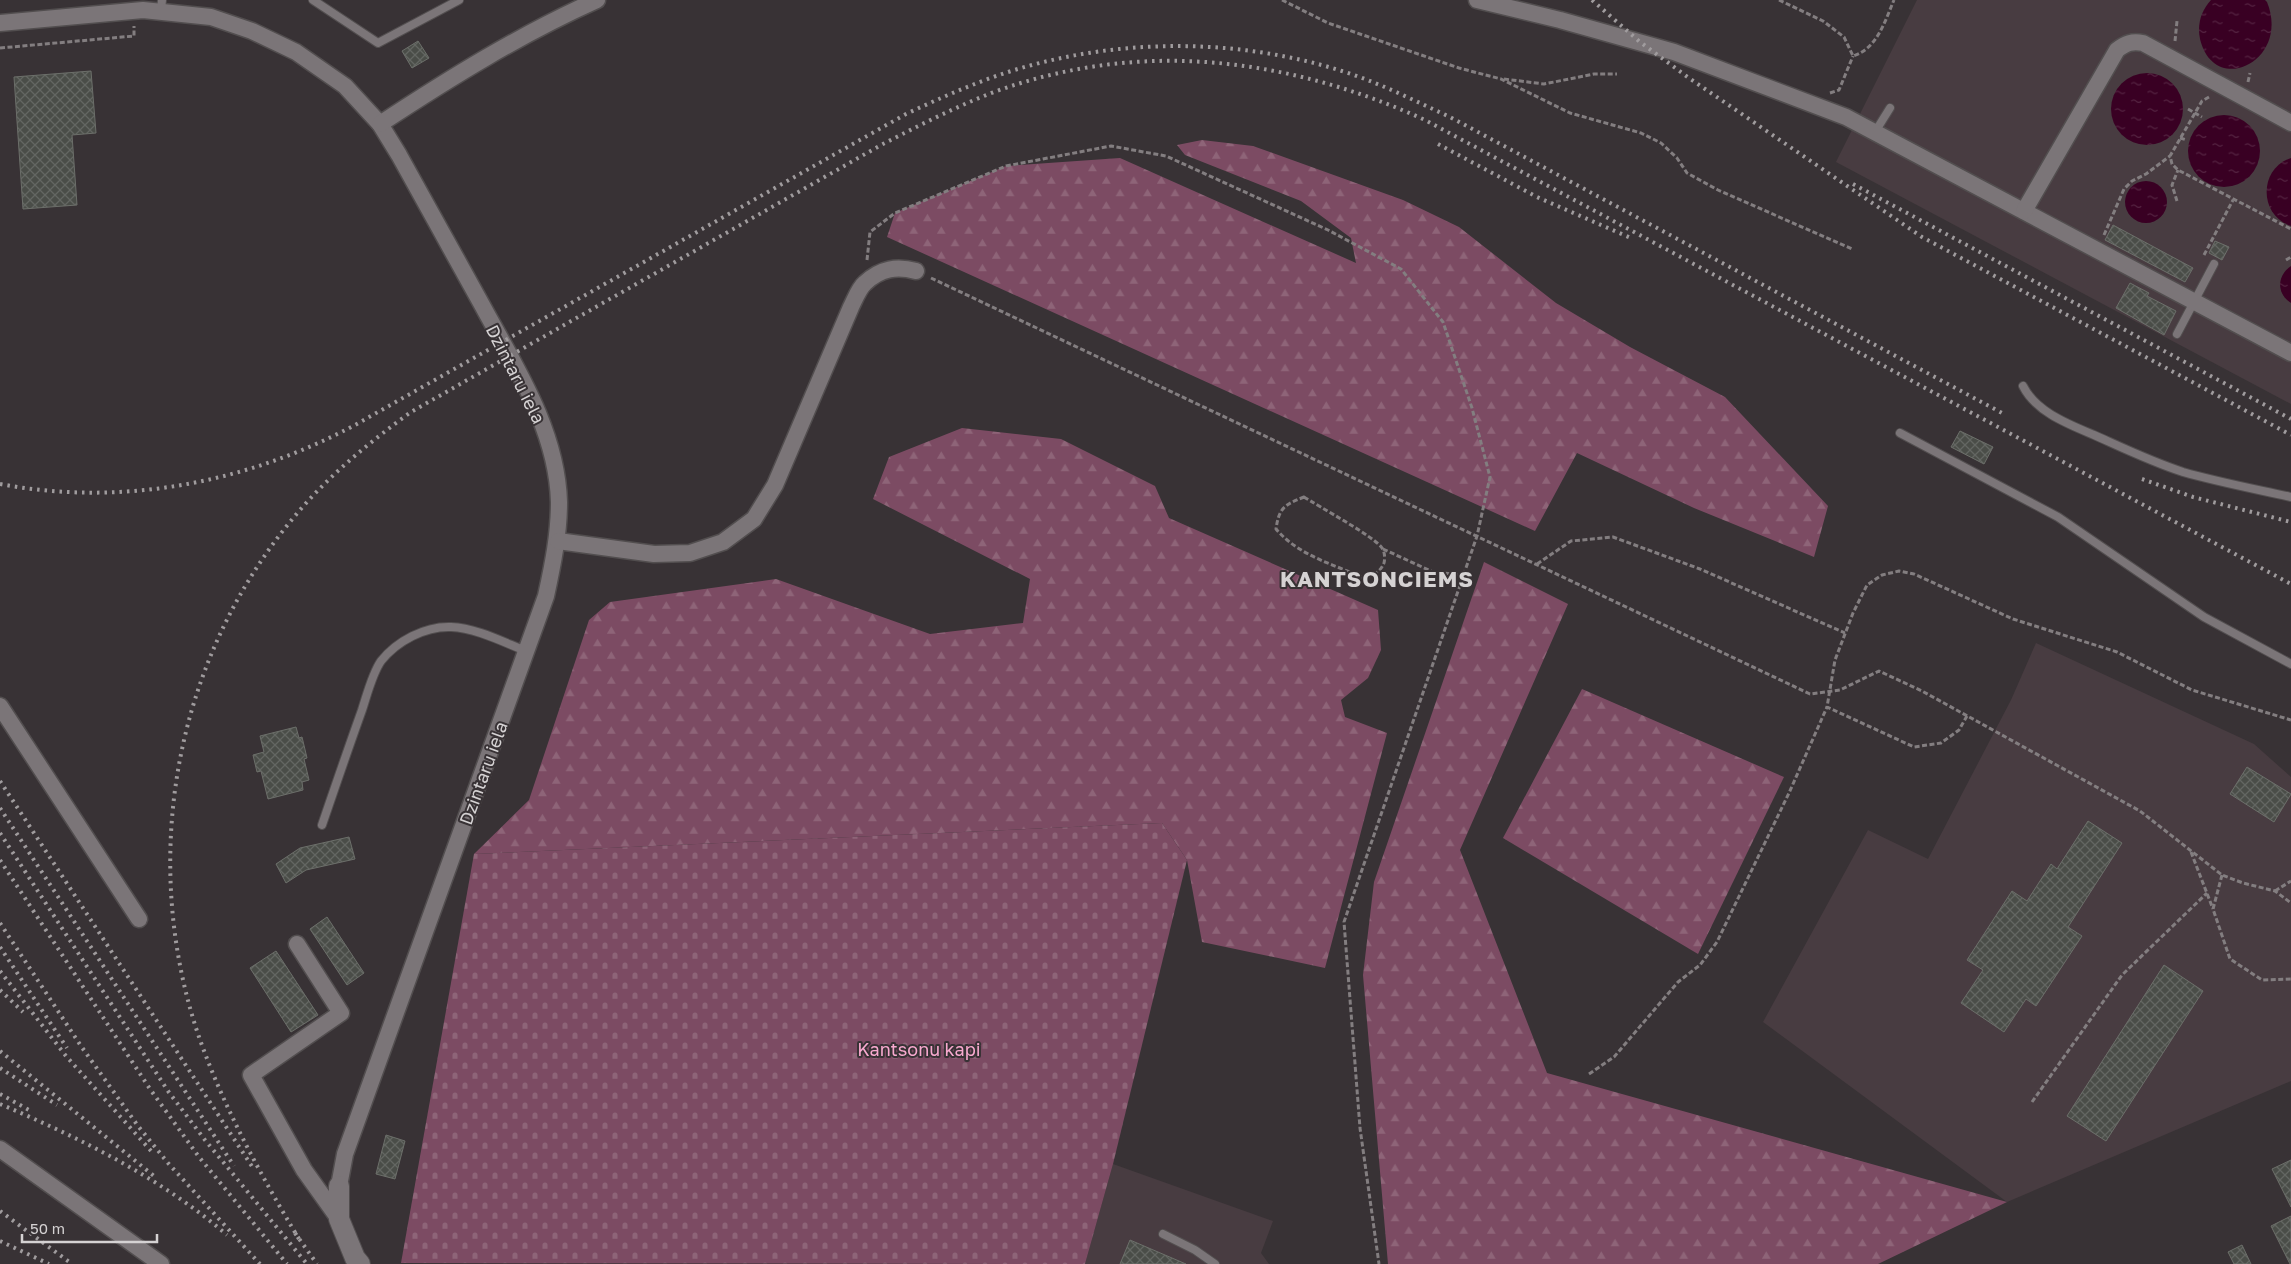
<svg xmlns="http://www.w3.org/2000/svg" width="2291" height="1264" font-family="'Golos Text',sans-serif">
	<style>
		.built { fill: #483c41 }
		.forest { fill: url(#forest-firs) }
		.cemetery { fill: url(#cemetery-stones) }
		.water { fill: url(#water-ripples) }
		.building { fill: url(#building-cross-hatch); stroke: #6c6f6a }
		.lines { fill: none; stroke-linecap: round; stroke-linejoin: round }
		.service-casing { stroke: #524e4f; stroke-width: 10 }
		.minor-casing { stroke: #524e4f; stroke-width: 19 }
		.tertiary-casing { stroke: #524e4f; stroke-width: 22 }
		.path { stroke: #837e80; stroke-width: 3; stroke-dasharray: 5 2.5; stroke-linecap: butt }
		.service { stroke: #7b7578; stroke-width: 8 }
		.minor { stroke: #7b7578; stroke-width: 16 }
		.tertiary { stroke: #7b7578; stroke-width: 20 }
		.rail { stroke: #a09c9e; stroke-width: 4; stroke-dasharray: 2.5 5; stroke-linecap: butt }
		.labels { text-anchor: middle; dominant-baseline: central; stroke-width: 4; stroke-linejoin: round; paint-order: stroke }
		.street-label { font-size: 18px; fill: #d5d2d3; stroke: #383235 }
		.park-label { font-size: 18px; fill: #f8a9cf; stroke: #383235 }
		.district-label { font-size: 22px; font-weight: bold; letter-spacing: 1px; fill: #d5d2d3; stroke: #383235 }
	</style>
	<defs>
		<pattern id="forest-firs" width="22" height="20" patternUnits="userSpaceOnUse" patternTransform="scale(1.25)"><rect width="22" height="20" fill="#7c4b63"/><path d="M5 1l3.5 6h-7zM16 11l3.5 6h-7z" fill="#8e6478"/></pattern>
		<pattern id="cemetery-stones" width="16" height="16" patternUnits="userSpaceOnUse" patternTransform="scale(1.25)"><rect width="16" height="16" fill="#7c4b63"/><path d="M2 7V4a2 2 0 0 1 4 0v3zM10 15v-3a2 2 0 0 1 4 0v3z" fill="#8e6478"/></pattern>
		<pattern id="water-ripples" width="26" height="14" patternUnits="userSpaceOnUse" patternTransform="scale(1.25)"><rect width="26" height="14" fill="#390023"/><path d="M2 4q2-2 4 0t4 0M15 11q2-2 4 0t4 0" fill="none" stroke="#552442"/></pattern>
		<pattern id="building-cross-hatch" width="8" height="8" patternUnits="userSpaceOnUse" patternTransform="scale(1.25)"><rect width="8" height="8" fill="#4a4d48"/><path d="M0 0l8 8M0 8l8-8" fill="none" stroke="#636662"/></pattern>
	</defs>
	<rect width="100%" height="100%" fill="#383235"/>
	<g class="built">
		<polygon points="1917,0 2291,0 2291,404 1836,162"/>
		<polygon points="2036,643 2254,744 2291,777 2291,1081 2007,1202 1763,1022 1868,830 1928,859 2011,700"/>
		<polygon points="1113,1164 1273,1221 1261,1253 1269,1264 1085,1264"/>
	</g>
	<g class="forest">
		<polygon points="1202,140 1253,146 1403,200 1459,227 1556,303 1630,347 1725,397 1828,506 1814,557 1694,508 1577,453 1535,531 887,237 895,213 1006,166 1120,158 1356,263 1351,238 1301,201 1185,155 1177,145"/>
		<polygon points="962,428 1061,439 1155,486 1169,518 1378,610 1381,650 1368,678 1341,700 1345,717 1387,733 1325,968 1202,942 1187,860 1162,823 474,854 529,800 589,620 610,602 776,579 930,634 1023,623 1030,579 873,499 889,457"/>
		<polygon points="1484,562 1568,604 1460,850 1547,1073 2007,1202 1878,1264 1388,1264 1363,975 1374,882"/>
		<polygon points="1582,689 1784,777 1698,954 1503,838"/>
	</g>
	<polygon class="cemetery" points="1162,823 1187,860 1113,1164 1085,1264 401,1263 474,854"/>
	<g class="water">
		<path d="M2211 0H2265L2267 2C2291 61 2214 98 2200 39 2197 24 2201 11 2211 0Z"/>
		<circle cx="2147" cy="109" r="36"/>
		<circle cx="2224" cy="151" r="36"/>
		<path d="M2291 158V226C2258 215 2259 168 2291 158Z"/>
		<circle cx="2146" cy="202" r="21"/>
		<path d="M2291 266V303C2276 294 2277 275 2291 266Z"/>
	</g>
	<g class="building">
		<polygon points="418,41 429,58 412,68 402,51"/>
		<polygon points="91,71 96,133 72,135 77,205 23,209 14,77"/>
		<polygon points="2113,225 2193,268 2185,282 2105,240"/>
		<polygon points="2215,241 2229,247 2222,260 2209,253"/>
		<polygon points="2130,283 2149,293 2147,296 2176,311 2164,335 2116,308"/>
		<polygon points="1960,431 1993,447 1984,464 1951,447"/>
		<polygon points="296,727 299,738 302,737 307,758 304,759 309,780 302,782 303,790 268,799 261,771 257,772 253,755 264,752 260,736"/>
		<polygon points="2247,767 2291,794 2274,822 2230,794"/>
		<polygon points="2088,821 2122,843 2068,927 2082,936 2036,1006 2026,999 2004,1032 1961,1003 1983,970 1967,960 2012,891 2027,901 2051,864 2057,869"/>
		<polygon points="349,837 355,859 306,870 286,883 276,864 300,848"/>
		<polygon points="327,917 364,973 347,985 310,929"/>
		<polygon points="276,951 318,1015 291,1032 250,968"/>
		<polygon points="2164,965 2203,991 2106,1141 2067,1116"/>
		<polygon points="386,1135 405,1141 395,1179 376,1174"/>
		<polygon points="2291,1160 2291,1207 2272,1169"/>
		<polygon points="2291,1216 2291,1264 2290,1264 2271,1226"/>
		<polygon points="1130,1240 1186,1264 1120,1264"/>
		<polygon points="2242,1245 2251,1264 2234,1264 2228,1252"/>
	</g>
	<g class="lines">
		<g class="service-casing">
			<g id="service">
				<polyline points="313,0 378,43 459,0"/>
				<polyline points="161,10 162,0"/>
				<polyline points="1875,132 1890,108"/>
				<polyline points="2177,334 2214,264"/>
				<path d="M2023 386C2036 412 2068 424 2094 435 2123 448 2152 462 2183 472 2218 482 2255 489 2291 497"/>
				<polyline points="1900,433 2058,517 2204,617 2291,664"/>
				<path d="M322 825C335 787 348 749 362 710 367 695 372 674 381 661 397 641 425 626 451 627 476 628 503 642 526 651"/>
				<polyline points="1163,1234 1195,1250 1215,1264"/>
			</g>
		</g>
		<g class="minor-casing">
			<g id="minor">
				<polyline points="1477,0 1560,20 1674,52 1846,117 2291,353"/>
				<path d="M0 23 143 10 211 17 252 31 296 52 345 86 380 124 399 155C427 205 454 255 482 305 515 366 557 430 559 502 559 534 553 564 546 596L345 1154 339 1186"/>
				<path d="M380 124C450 78 521 34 597 0"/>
				<path d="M2024 211 2117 50C2126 43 2132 41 2143 43L2291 123"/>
				<path d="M558 541 654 554 690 553 723 542 754 519 775 485 851 307C855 299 859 288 865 283 881 268 897 266 916 271"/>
				<polyline points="0,706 139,919"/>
				<polyline points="297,944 341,1013 251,1075 304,1170 339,1219"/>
				<polyline points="0,1149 161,1264"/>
			</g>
		</g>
		<g class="tertiary-casing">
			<polyline id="tertiary" points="339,1186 339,1219 355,1258 360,1264"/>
		</g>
		<g class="path">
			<polyline points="1282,0 1328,23 1459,68 1501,79 1570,113 1641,133 1661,143 1677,158 1687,173 1718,190 1852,249"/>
			<path d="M1779 0 1823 21 1844 37 1853 56C1877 49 1885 21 1894 0"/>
			<polyline points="2175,41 2177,21"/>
			<polyline points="0,48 134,36 134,26"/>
			<polyline points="1504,79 1544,84 1594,74 1617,74"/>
			<polyline points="2248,82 2250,73"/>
			<polyline points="1830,93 1839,90 1853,56"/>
			<polyline points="2209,97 2202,101 2170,156 2172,164 2178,170 2291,229"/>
			<polyline points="2188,109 2202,117"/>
			<polyline points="2180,138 2187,140"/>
			<polyline points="2177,201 2172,185 2178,170"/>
			<polyline points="2104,235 2124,189 2132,181 2146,174 2170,156"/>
			<polyline points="2204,255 2233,200"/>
			<polyline points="867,260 870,232 895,213 1006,166 1111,146 1166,156 1328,230 1401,269 1443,322 1472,408 1490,477 1477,536 1344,922 1360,1128 1379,1264"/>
			<polyline points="2286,260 2291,257"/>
			<polyline points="931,278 1810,694 1840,690 1879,671 1922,691 2140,811 2222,875 2243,883 2275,891 2291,903"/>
			<path d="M1304 497C1318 506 1375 537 1382 548 1385 552 1385 559 1384 563 1380 573 1372 576 1362 577 1332 564 1298 555 1276 529 1279 508 1284 505 1304 497Z"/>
			<polyline points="1383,549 1433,572 1463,575"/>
			<polyline points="1537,564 1571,541 1613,537 1700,569 1845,633"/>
			<polyline points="1967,716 1959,730 1941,743 1914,747 1827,707 1835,660 1853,613 1867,585 1882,575 1899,571 1914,574 2013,619 2117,652 2192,690 2291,720"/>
			<polyline points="2191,852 2213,909"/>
			<polyline points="2222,875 2213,909 2230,959 2262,980 2291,979"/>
			<polyline points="2275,891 2291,881"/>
			<polyline points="1589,1074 1614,1057 1678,982 1700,965 1717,942 1789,793 1827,707"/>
			<polyline points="2032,1102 2122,975 2207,893"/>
		</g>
		<use href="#service" class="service"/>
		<use href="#minor" class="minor"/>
		<use href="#tertiary" class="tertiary"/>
		<g class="rail">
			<polyline points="1592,0 1640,42 1689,78 1922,237 2291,435"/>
			<polyline points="1438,144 1537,197 1631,238"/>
			<polyline points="1853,184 2291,419"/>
			<polyline points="2142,479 2193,497 2291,522"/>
			<path d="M0 484C122 507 246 483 355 425L906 114C936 100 965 87 996 76 1106 38 1231 36 1342 71 1380 83 1415 101 1450 117L2002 413"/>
			<polyline points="0,781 253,1168"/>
			<polyline points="0,808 234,1166"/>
			<polyline points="0,833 168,1091 205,1140 307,1264"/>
			<polyline points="0,860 150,1089 199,1157 287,1264"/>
			<polyline points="0,923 81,1046 138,1126 168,1163 260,1264"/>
			<polyline points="0,947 67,1048"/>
			<polyline points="0,971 66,1056 152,1152"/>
			<polyline points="0,990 23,1012"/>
			<polyline points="0,1051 154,1176"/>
			<polyline points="0,1068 57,1105"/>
			<polyline points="0,1094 29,1110"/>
			<path d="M0 1104C80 1138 161 1178 227 1235"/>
			<polyline points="0,1211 72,1264"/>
			<polyline points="295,1233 317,1264"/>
			<path d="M299 1239C260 1174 220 1101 196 1028 138 847 179 643 308 501 339 467 374 439 411 412L881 145C918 126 955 107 994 92 1139 39 1287 57 1425 120L2291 584"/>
			<polyline points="0,1241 49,1264"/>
		</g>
	</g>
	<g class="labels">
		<g class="street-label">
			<text transform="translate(516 374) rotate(63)">Dzintaru iela</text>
			<text transform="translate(483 773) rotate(-70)">Dzintaru iela</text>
		</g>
		<g class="park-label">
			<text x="919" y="1049">Kantsonu kapi</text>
		</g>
		<g class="district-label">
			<text x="1377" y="578">KANTSONCIEMS</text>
		</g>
	</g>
	<path d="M22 1234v8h135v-8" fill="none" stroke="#d5d2d3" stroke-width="2.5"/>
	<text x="30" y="1234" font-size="15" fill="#d5d2d3" stroke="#383235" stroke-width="4" paint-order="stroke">50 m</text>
</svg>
